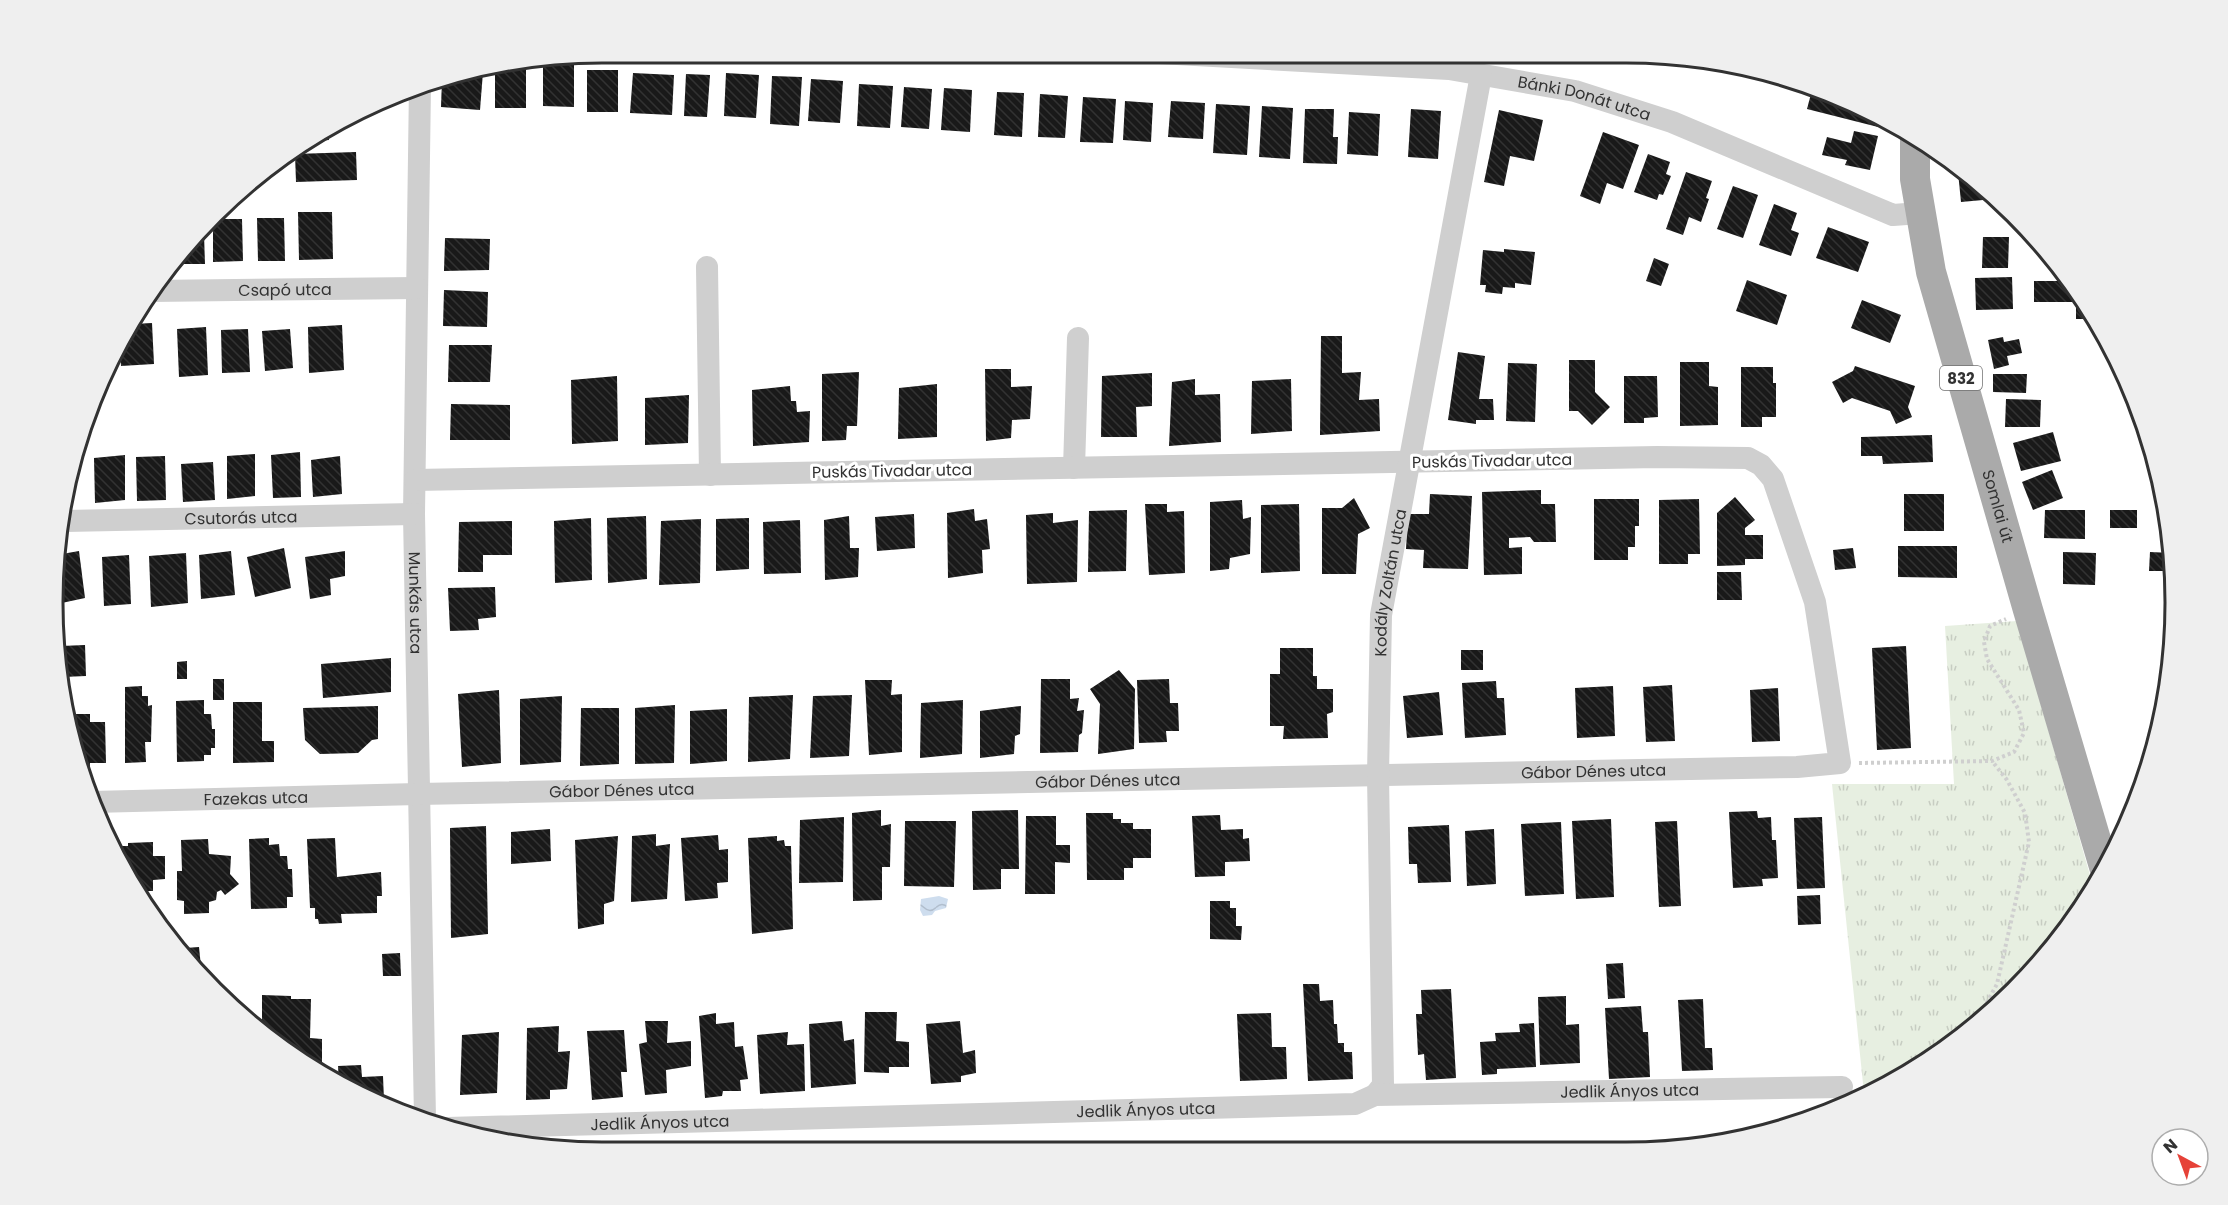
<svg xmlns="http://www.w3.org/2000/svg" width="2228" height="1205" font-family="Poppins,sans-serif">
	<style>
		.grass { fill: url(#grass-tufts) }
		.water { fill: url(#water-waves) }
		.building { fill: url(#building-back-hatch) }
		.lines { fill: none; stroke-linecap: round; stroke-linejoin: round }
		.path { stroke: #cfcfcf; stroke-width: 4; stroke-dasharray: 3 3; stroke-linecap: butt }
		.minor { stroke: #cfcfcf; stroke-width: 22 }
		.major { stroke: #aaa; stroke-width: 30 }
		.labels { text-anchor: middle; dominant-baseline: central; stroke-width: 6; stroke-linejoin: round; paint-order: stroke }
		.shield { fill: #fff; stroke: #707070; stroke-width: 1.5 }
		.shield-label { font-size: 15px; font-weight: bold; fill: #323232 }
		.street-label { font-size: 16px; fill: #323232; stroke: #fff }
		.rim { fill: none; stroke: #323232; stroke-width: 3 }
	</style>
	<defs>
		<pattern id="grass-tufts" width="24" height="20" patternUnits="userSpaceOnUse" patternTransform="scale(1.5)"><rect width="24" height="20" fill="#e7efe1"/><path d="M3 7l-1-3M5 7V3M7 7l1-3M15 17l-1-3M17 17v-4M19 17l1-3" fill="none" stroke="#c7cdc2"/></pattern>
		<pattern id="water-waves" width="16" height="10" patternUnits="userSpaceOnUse" patternTransform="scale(1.5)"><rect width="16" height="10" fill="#ceddee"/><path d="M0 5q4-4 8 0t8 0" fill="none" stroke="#b1becd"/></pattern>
		<pattern id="building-back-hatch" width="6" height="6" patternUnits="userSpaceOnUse" patternTransform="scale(1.5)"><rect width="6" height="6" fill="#191919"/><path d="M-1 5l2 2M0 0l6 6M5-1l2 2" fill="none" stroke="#323232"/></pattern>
	</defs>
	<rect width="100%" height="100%" fill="#fff"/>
	<polygon class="grass" points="2017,621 2094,889 2039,965 1931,1060 1864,1093 1832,784 1954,784 1945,626"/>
	<polygon class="water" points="939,896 948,899 946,908 935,911 932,915 923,916 920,910 921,899"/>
	<g class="building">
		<polygon points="543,65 574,65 574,107 543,106"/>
		<polygon points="517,67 526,67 526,108 495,108 495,70"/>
		<rect x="587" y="70" width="31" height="42"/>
		<polygon points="483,72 480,110 441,107 442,79"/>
		<polygon points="633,73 674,75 672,115 630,113"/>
		<polygon points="726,73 759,75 756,118 724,116"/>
		<polygon points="686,74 710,75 707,117 684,116"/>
		<polygon points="772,76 802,77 799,126 770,124"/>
		<polygon points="811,79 843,81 840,123 808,121"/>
		<polygon points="859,84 893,86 890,128 857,126"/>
		<polygon points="904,87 932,89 929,129 901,127"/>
		<polygon points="944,88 972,90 970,132 941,130"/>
		<polygon points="1812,90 1881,118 1878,127 1807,109"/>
		<polygon points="997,92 1024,93 1022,137 994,135"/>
		<polygon points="1040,94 1068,96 1065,138 1038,137"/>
		<polygon points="1083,97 1116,99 1113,143 1080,142"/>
		<polygon points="1125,101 1153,103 1151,142 1123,140"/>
		<polygon points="1171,101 1205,103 1203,139 1168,137"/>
		<polygon points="1216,104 1250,106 1247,155 1213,153"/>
		<polygon points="1262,106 1293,108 1290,159 1259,157"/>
		<polygon points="1305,109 1334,109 1333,137 1338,137 1337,164 1303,163"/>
		<polygon points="1411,109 1441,111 1438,159 1408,157"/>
		<polygon points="1499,110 1543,120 1534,161 1510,156 1504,186 1484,182"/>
		<polygon points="1349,112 1380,114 1378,156 1347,154"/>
		<polygon points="1854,131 1878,136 1870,170 1845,165 1847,160 1822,155 1827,137 1851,143"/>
		<polygon points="1603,132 1639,145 1623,189 1607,183 1600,204 1580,196"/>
		<polygon points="329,133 329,140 316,141"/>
		<polygon points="356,152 357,180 296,182 295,154"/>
		<polygon points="1648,154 1670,162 1666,174 1671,176 1663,195 1659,194 1657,200 1634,192"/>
		<polygon points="1686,172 1712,181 1706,198 1709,199 1701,222 1689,217 1683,235 1666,229"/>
		<polygon points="1958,172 1964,172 1988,189 1993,195 1994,199 1961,202"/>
		<polygon points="1733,186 1758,195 1743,238 1717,229"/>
		<polygon points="1774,204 1797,213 1791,230 1799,233 1791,256 1759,245"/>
		<polygon points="298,212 332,212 333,259 299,260"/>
		<polygon points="257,218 284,218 285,261 258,261"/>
		<polygon points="218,219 242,219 243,261 213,262 213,225"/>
		<polygon points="1828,227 1869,242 1858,272 1816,258"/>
		<polygon points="204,234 205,264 176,264"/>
		<polygon points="1983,237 2009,237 2008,268 1982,268"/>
		<polygon points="445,238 490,239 489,270 444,271"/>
		<polygon points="1504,249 1535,252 1531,285 1515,283 1515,288 1503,287 1502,294 1485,292 1486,285 1480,285 1483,250 1504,252"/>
		<polygon points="1654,258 1669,264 1661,286 1646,281"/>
		<polygon points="2012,277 2013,309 1976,310 1975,278"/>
		<polygon points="1747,280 1787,295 1777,325 1736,311"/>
		<polygon points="2034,281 2070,281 2078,294 2078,302 2034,302"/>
		<polygon points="444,290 488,292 487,327 443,326"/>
		<polygon points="1862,300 1901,315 1890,343 1851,328"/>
		<polygon points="2076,304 2084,304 2094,319 2076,319"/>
		<polygon points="152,323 154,364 121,366 120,352 133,324"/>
		<polygon points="342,325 344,370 309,373 308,327"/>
		<polygon points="206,327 208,375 179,377 177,329"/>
		<polygon points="248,329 250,372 222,373 221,330"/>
		<polygon points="290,329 293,368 265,371 262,331"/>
		<polygon points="1321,336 1342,336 1342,373 1361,372 1359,400 1379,399 1380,431 1320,435"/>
		<polygon points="2003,337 2004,342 2019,339 2022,353 2007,356 2009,365 1994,369 1988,340"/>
		<polygon points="449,345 492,345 490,382 448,382"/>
		<polygon points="1458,352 1485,356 1479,399 1493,399 1494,420 1476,420 1476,424 1448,420"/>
		<polygon points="1569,360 1595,360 1595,392 1610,407 1592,425 1578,411 1569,411"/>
		<polygon points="1680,362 1709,362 1709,386 1718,387 1718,425 1680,426"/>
		<polygon points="1508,363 1537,364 1535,422 1506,421"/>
		<polygon points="1855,366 1915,386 1908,407 1912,417 1896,424 1890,411 1852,398 1843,403 1832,382 1853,371"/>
		<polygon points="1741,367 1773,367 1773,383 1776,383 1776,417 1762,417 1762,427 1741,427"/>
		<polygon points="985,369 1011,369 1011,387 1032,386 1030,419 1012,420 1011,438 986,441"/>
		<polygon points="859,372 857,426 847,426 846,440 822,441 822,374"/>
		<polygon points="1152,373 1152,406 1136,407 1137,437 1101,437 1102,376"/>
		<polygon points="1993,374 2027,374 2026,393 1993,392"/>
		<polygon points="617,376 618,441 572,444 571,380"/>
		<polygon points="1624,376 1657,376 1658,417 1644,418 1644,423 1624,423"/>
		<polygon points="1195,379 1195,395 1220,394 1221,442 1169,446 1172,382"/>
		<polygon points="1291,379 1292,431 1251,434 1252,381"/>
		<polygon points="937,384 937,437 898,439 899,388"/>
		<polygon points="790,386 791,401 796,401 797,412 810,411 809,442 753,446 752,390"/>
		<polygon points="689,395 688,443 645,445 645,398"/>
		<polygon points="2006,399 2041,400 2040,427 2005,427"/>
		<polygon points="451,404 510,405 510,440 450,440"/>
		<polygon points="2053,432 2061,461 2021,471 2013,443"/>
		<polygon points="1932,435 1933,462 1883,464 1882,456 1861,456 1861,437"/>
		<polygon points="300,452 301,497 273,498 271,455"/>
		<polygon points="255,454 255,496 227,499 227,456"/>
		<polygon points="73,455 74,500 67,501 71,460"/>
		<polygon points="125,455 125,500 95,503 94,458"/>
		<polygon points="165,456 166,500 137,501 136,457"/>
		<polygon points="340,456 342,494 313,497 311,460"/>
		<polygon points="213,462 215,500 183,502 181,464"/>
		<polygon points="2052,470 2063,498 2033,510 2022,482"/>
		<polygon points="1541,490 1541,504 1555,504 1556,542 1534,542 1530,537 1509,538 1509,548 1522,547 1522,574 1484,575 1482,492"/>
		<polygon points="1430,494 1472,496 1468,569 1423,568 1424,550 1406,549 1408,514 1429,514"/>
		<rect x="1904" y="494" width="40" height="37"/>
		<polygon points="1735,497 1755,520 1745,528 1745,535 1763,535 1763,559 1745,559 1745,565 1717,566 1717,513"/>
		<polygon points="1354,498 1370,528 1358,534 1356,574 1322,574 1322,508 1342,508"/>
		<polygon points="1594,499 1639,499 1639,526 1635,526 1635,547 1628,547 1628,560 1594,560"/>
		<polygon points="1699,499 1700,554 1688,554 1688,564 1659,564 1659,500"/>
		<polygon points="1242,500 1243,519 1251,517 1250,554 1230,558 1229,569 1210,571 1210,502"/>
		<polygon points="1145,504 1167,504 1167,512 1184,511 1185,573 1149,575"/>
		<polygon points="1299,504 1300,571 1261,573 1261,505"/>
		<polygon points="974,509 975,521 987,519 990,549 982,550 983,573 948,578 947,513"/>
		<polygon points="1127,510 1126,571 1088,572 1089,511"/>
		<polygon points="2045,510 2085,510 2085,539 2044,538"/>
		<rect x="2110" y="510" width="27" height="18"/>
		<polygon points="1053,513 1053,523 1078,520 1077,582 1027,584 1026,515"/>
		<polygon points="914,514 915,548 877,551 875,517"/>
		<polygon points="646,516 647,579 608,583 607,518"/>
		<polygon points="849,516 850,548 859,548 858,577 825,580 824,520"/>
		<polygon points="591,518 592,580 555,583 554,521"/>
		<polygon points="749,518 749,569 716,571 716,519"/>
		<polygon points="701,519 700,583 659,585 661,521"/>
		<polygon points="800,520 801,573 764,574 763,522"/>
		<polygon points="512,521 512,555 483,555 483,572 458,572 459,522"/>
		<polygon points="1898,546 1957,546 1957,578 1898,577"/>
		<polygon points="284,548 291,588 255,597 247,557"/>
		<polygon points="1853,548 1856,568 1835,570 1833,550"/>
		<polygon points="79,551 85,598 57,604 62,554"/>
		<polygon points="231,551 235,595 201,599 199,555"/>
		<polygon points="345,551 345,576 330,579 331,595 310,599 305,557"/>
		<polygon points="2063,552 2096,553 2095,585 2063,584"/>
		<polygon points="2150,552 2172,553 2174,571 2149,571"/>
		<polygon points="186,553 188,603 151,607 149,556"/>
		<polygon points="129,555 131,604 104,606 102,557"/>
		<polygon points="1717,572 1741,572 1742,600 1717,600"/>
		<polygon points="495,587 496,617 478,619 479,630 450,631 448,588"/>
		<polygon points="85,645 86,676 63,677 61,646"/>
		<polygon points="1906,646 1911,748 1877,750 1872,648"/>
		<polygon points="1280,648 1313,648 1313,676 1317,676 1317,689 1333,689 1333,712 1327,714 1328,738 1283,739 1284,726 1270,726 1270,674 1280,674"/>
		<rect x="1461" y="650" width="22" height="20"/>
		<polygon points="391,658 391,692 323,698 321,664"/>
		<polygon points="187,661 187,679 177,679 177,662"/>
		<polygon points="1119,670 1135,689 1134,749 1098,754 1100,704 1090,689"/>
		<rect x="213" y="679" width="11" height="21"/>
		<polygon points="1041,679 1070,679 1070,699 1079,698 1077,711 1084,710 1082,733 1079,735 1078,752 1040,753"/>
		<polygon points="1169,679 1170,703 1178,703 1179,731 1166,731 1167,742 1139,743 1137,680"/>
		<polygon points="865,680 892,680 891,695 902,694 902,752 869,755"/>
		<polygon points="1496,681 1497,698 1504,698 1506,735 1465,738 1462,683"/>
		<polygon points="1672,685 1675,741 1646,742 1643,687"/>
		<polygon points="142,686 142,696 148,696 148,706 152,705 151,742 145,742 146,762 125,763 125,687"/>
		<polygon points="1613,686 1615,736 1577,738 1575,688"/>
		<polygon points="1778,688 1780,741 1752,742 1750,690"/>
		<polygon points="499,690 501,763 462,767 458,694"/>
		<polygon points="1439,692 1443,735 1407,738 1403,696"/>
		<polygon points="793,695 790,759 748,762 749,697"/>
		<polygon points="852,695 849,756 810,758 813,696"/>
		<polygon points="562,696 561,762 520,765 520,699"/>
		<polygon points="204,700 204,714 211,714 212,729 215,729 215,748 211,748 211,755 204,755 204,761 177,762 176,701"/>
		<polygon points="963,700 962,754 920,758 921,703"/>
		<polygon points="233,702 262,702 262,741 274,741 274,762 233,763"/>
		<polygon points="675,705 674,763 635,764 635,708"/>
		<polygon points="378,706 378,739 372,740 358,753 320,754 305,740 303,708"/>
		<polygon points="1021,706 1020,734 1015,736 1014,754 980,758 980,711"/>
		<polygon points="581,708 619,708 619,764 580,766"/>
		<polygon points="727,709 727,761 690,764 690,711"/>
		<polygon points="71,714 90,714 90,722 105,722 106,763 90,763 90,767 84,767"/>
		<polygon points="881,810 881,826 891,824 890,867 882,867 882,900 853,901 852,813"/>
		<polygon points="1018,810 1019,869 1001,869 1001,889 973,890 972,811"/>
		<polygon points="1757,811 1758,818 1771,817 1772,840 1776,840 1778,878 1762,879 1763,886 1733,888 1729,812"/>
		<polygon points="1086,813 1113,813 1113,819 1121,819 1121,823 1133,823 1133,829 1151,829 1151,858 1133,858 1133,868 1124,868 1124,880 1087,880"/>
		<polygon points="1220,815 1221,830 1243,829 1243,839 1249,838 1250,861 1225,862 1225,876 1195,877 1192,816"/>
		<polygon points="1026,816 1056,816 1056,845 1070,845 1070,863 1055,862 1055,894 1025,894"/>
		<polygon points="844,817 843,882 799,883 800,820"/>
		<polygon points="1822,817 1825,888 1797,889 1794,818"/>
		<polygon points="1611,819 1614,897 1576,899 1572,821"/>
		<polygon points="905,821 956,821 954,887 904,886"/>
		<polygon points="1677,821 1681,906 1659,907 1655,822"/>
		<polygon points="1561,822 1564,894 1525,896 1521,824"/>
		<polygon points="1449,825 1451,882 1418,883 1417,864 1409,864 1408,827"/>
		<polygon points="486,826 488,934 451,938 450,828"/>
		<polygon points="550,829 551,861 511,864 511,832"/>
		<polygon points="1494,829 1496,884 1467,886 1465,831"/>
		<polygon points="656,834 656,846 670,844 667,899 631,902 632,836"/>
		<polygon points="718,835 719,850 728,849 728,882 717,883 718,898 685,901 681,838"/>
		<polygon points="618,836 614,901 604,904 604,924 578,929 575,840"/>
		<polygon points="777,836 777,841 784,840 785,846 791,846 793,929 752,934 748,838"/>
		<polygon points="269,838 269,845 279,844 280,856 287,856 288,869 292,869 293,897 287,897 287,908 251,909 249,839"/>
		<polygon points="335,838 337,877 381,872 382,896 377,896 377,913 341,914 342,923 319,924 318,919 315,919 315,908 310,908 307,839"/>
		<polygon points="208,839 209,854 231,856 230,874 239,884 225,895 221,890 217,892 216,900 209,902 209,913 184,914 184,901 177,900 177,871 182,871 181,840"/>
		<polygon points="153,842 153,856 165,856 165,879 153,880 153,891 143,891 122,858 122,846 128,846 128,843"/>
		<polygon points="1820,895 1821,924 1798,925 1797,896"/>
		<polygon points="1210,901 1230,901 1230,908 1236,908 1236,926 1242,926 1241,940 1210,939"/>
		<polygon points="199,947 201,967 191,967 186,960 185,948"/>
		<polygon points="400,953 401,976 383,976 382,954"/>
		<polygon points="1623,963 1625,998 1608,999 1606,964"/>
		<polygon points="1303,984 1319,984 1320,1001 1333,1000 1334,1024 1337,1024 1338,1043 1344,1043 1344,1052 1352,1052 1353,1079 1308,1081"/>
		<polygon points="1451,989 1456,1078 1426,1080 1424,1054 1418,1055 1416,1014 1422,1014 1421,990"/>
		<polygon points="262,995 291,996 291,999 311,999 310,1038 322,1039 322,1074 274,1035 274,1030 268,1030 262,1025"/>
		<polygon points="1566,996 1566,1025 1579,1024 1580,1063 1540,1065 1538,997"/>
		<polygon points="1703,999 1705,1048 1712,1048 1713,1070 1682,1071 1678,1000"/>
		<polygon points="1641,1006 1643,1032 1648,1032 1650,1077 1609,1079 1605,1008"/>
		<polygon points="865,1012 897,1012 896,1041 909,1042 909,1067 889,1067 889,1073 864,1072"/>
		<polygon points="716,1013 716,1024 734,1022 735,1047 743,1046 748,1079 740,1080 741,1091 723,1091 722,1096 705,1098 699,1016"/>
		<polygon points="1271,1013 1272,1047 1286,1047 1287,1079 1240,1081 1237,1014"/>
		<polygon points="645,1021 668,1021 667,1043 691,1041 691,1066 666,1070 667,1093 645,1095 639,1044 647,1042"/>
		<polygon points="842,1021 844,1041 854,1039 856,1084 811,1088 809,1024"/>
		<polygon points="960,1021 963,1053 975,1050 976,1073 961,1076 961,1082 931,1084 926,1024"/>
		<polygon points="1534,1023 1536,1067 1497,1069 1497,1074 1482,1075 1480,1042 1496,1041 1495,1033 1520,1032 1519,1024"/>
		<polygon points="559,1026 558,1052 570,1051 567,1089 550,1090 550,1099 526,1100 527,1028"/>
		<polygon points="624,1030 627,1072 621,1072 623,1097 592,1100 587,1031"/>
		<polygon points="499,1032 497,1093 460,1095 462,1035"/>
		<polygon points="788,1032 787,1045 804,1044 805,1091 760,1094 757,1035"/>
		<polygon points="361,1065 362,1077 383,1076 384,1100 378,1100 339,1083 338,1066"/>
		<polygon points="1718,1142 1718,1143 1700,1147 1700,1143"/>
		<polygon points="1000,1143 1025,1143 1026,1150 1001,1150"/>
		<polygon points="1631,1144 1631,1148 1611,1148 1611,1145"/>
		<polygon points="720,1145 722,1151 702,1151 702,1146"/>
		<polygon points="868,1145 886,1145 887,1150 869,1150"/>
		<polygon points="1572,1145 1572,1148 1552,1148 1552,1146"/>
		<polygon points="1153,1146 1153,1150 1124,1150 1123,1147"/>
		<polygon points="778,1147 778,1151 756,1151 756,1148"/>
		<polygon points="980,1147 980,1150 948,1150 948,1148"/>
	</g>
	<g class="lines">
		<g class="path">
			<polyline points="1859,763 1992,761 2014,752 2024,733 2019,710 1987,659 1984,642 1990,626 2006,619"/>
			<polyline points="1978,1019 1997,984 2029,842 2025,813 2007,780 1992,761"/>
		</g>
		<g class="minor">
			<path id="s1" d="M1159 53 1449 69 1575 91 1672 122 1893 215 1920 213"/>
			<path id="s2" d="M420 85 414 514 425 1119"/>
			<polyline points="707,267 710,475"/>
			<path id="s3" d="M151 291 417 288"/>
			<polyline points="1074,468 1078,338"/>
			<path id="s4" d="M65 521 414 514"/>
			<path id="s5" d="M92 802 418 794 1797 767 1840 763 1815 602 1773 479 1761 465 1748 458 1657 457 415 480"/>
			<path id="s6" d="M1375 1095 1383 1085 1378 775 1381 615 1481 75"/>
			<path id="s7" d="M447 1128 1355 1104 1375 1095 1842 1087"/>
		</g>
		<path class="major" id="s8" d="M1915 136V179L1931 272 2028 610 2105 870"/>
	</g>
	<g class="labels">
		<rect class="shield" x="1940" y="366" width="42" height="24" rx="4.5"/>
		<g class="shield-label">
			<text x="1961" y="378">832</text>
		</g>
		<g class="street-label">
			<text stroke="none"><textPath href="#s1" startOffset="429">Bánki Donát utca</textPath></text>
			<text stroke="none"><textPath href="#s3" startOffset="134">Csapó utca</textPath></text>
			<text transform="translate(1492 461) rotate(-1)">Puskás Tivadar utca</text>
			<text transform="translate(892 471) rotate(-1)">Puskás Tivadar utca</text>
			<text stroke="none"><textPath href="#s8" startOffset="381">Somlai út</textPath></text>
			<text stroke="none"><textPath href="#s4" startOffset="176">Csutorás utca</textPath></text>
			<text stroke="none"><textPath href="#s6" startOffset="516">Kodály Zoltán utca</textPath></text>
			<text stroke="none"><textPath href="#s2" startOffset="518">Munkás utca</textPath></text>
			<text stroke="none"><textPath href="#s5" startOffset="1502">Gábor Dénes utca</textPath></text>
			<text stroke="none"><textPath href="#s5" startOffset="1016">Gábor Dénes utca</textPath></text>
			<text stroke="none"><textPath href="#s5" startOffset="530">Gábor Dénes utca</textPath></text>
			<text stroke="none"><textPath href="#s5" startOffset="164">Fazekas utca</textPath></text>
			<text stroke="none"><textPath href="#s7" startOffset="1185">Jedlik Ányos utca</textPath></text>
			<text stroke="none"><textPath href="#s7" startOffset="699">Jedlik Ányos utca</textPath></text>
			<text stroke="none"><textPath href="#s7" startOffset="213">Jedlik Ányos utca</textPath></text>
		</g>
	</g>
	<path d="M0 0H2228V1205H0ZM602 63H1626A539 539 0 0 1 2165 602V603A539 539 0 0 1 1626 1142H602A539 539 0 0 1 63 603V602A539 539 0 0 1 602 63Z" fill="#efefef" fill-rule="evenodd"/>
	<path class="rim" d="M602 63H1626A539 539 0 0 1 2165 602V603A539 539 0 0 1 1626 1142H602A539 539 0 0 1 63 603V602A539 539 0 0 1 602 63Z"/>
	<g transform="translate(2180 1157) rotate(319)"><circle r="28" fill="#ffffff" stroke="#adadad" stroke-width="1.5"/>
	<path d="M0-4.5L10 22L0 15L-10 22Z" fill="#e64238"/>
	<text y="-9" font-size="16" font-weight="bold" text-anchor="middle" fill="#323232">N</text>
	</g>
</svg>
